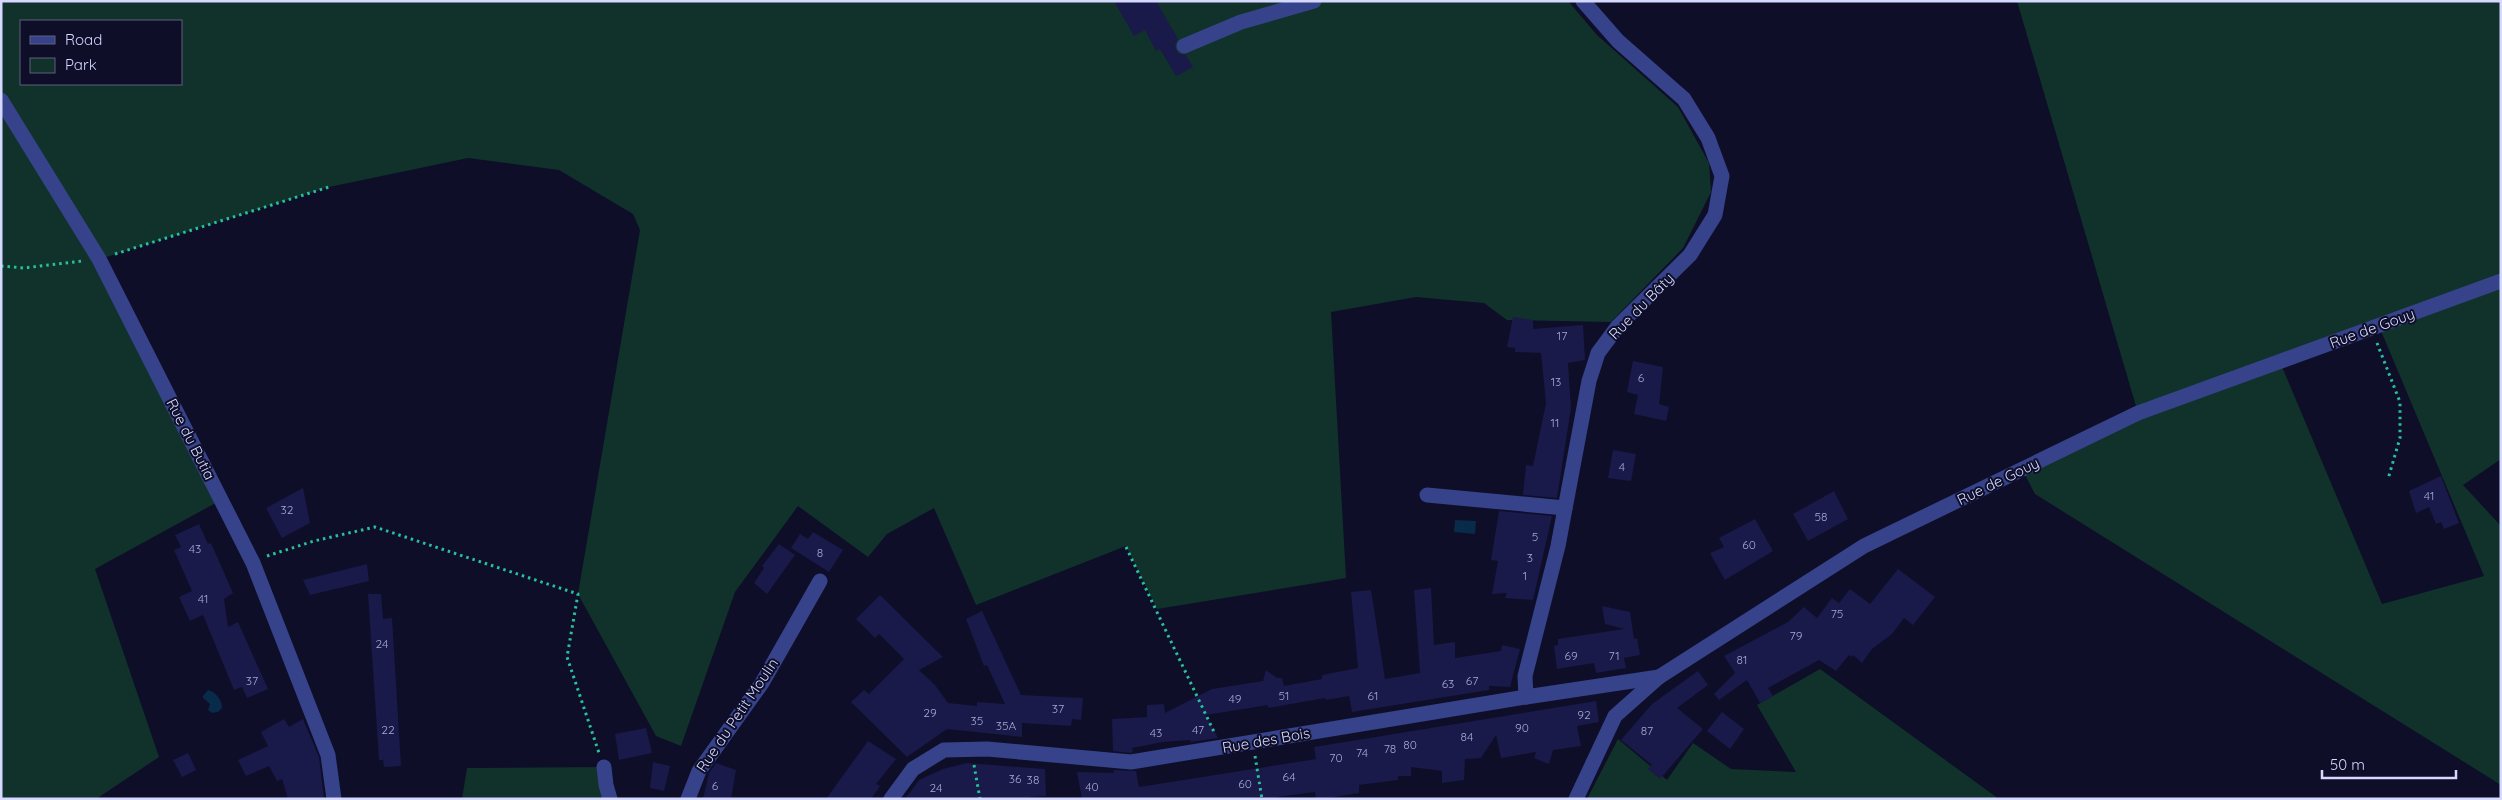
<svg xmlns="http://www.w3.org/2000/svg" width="2502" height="800" font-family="Quicksand,sans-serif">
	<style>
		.green { fill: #10322b; fill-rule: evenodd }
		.water { fill: #072b48 }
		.building { fill: #19194a }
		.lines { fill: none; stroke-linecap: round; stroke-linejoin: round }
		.path { stroke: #27c19b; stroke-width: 3; stroke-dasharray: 2.5 4; stroke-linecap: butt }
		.minor { stroke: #36428a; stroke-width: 15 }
		.labels { text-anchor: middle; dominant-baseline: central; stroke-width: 4; stroke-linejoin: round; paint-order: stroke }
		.number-label { font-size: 12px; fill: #a6a8d2 }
		.street-label { font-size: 15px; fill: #d5d8ff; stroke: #0e0e28 }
	</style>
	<rect width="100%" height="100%" fill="#0e0e28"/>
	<g class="green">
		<path d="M1 1H1568L1597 35 1678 107 1709 163 1711 192 1683 248 1611 322 1507 320 1484 303 1416 297 1331 312 1346 578 1157 609 1126 546 976 605 934 508 887 534 868 557 798 506 735 592 681 746 656 736 578 594 640 230 633 214 559 170 468 158 329 187 100 259 221 500 95 569 159 757 96 799H1ZM21 21H181V84H21Z"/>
		<path d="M2017 1H2501V459L2463 485 2501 526V785L2035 494 2022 469 2138 413ZM2379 326 2484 576 2382 604 2280 362Z"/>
		<polygon points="1820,669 1999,799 1587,799 1618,739 1667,780 1693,743 1731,769 1796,772 1757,705"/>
		<polygon points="604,767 610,799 462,799 467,768"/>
	</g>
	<g class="water">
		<polygon points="1455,520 1476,521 1475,534 1454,532"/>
		<path d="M208 690C216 692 222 700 222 708L218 712 212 713 208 710 210 704 203 698V696Z"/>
	</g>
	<g class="building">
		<polygon points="1114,1 1156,1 1178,39 1175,44 1176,50 1179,54 1186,55 1193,67 1176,76 1160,49 1156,51 1145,30 1134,36"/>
		<polygon points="1513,317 1533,320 1533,329 1583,325 1585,360 1568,363 1571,408 1557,498 1523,495 1526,465 1533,466 1546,403 1541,353 1515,352 1515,348 1507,347"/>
		<polygon points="1633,361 1663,367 1659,404 1669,407 1666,421 1634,414 1638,395 1627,392"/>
		<polygon points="1613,450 1636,454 1631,481 1608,478"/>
		<polygon points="2441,476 2459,523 2444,529 2441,522 2436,524 2429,507 2416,513 2409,491"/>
		<polygon points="303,488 310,523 282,538 266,508"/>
		<polygon points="1834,491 1848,519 1808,541 1793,514"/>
		<polygon points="1499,511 1552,516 1533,600 1505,598 1507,593 1492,594 1498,561 1491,560"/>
		<polygon points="1755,519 1773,551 1725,580 1710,553 1724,547 1719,538"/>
		<polygon points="199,524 208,544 211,543 233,593 224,599 228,627 238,622 268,689 247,698 242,687 234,690 203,615 190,621 179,597 192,591 174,550 181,547 175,535"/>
		<polygon points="813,532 843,550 829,572 791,548 800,534 808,539"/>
		<polygon points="779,544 795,555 767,594 754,583 764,568 762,566"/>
		<polygon points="367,564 369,581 310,595 303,580"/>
		<polygon points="1898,569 1935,597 1913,625 1904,618 1892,634 1872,649 1862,663 1853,655 1852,657 1849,655 1836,671 1819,660 1768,688 1773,696 1760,703 1747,680 1719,700 1714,694 1735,673 1724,656 1788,622 1804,607 1817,618 1832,598 1839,603 1850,589 1870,604"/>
		<polygon points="1431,588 1434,645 1455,642 1455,658 1501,651 1502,645 1520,649 1510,687 1489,686 1489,690 1352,712 1349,696 1326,700 1325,698 1268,708 1268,705 1206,715 1218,738 1191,742 1190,740 1163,742 1132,748 1133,752 1131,753 1113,751 1112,719 1147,717 1147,705 1164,704 1165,713 1212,689 1263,681 1266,670 1277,678 1282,678 1284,686 1322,679 1322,675 1358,668 1351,592 1371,590 1385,679 1420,673 1414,590"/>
		<polygon points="368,594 381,594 383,619 392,618 401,766 384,767 383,760 379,760"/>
		<polygon points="880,595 943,657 919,670 935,685 948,703 977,706 977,702 1005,704 987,665 984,666 966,619 982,611 1021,695 1083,698 1081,720 1072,719 1071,726 1022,723 1022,737 947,729 907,757 851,702 864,690 869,694 904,659 879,634 875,638 856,619"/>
		<polygon points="1602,606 1630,612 1634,639 1637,638 1640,655 1624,658 1626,668 1596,673 1594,663 1557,669 1554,646 1558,645 1558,639 1624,629 1605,624"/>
		<polygon points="1698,671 1708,685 1677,708 1703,729 1660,779 1648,769 1652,765 1621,740 1652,704"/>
		<polygon points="1596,701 1599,722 1577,726 1581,746 1553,750 1549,764 1534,758 1536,752 1501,758 1496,735 1481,758 1465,759 1464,780 1442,783 1442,771 1411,767 1411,776 1398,776 1398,780 1359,785 1359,793 1323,799 1316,799 1315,792 1277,797 1277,799 1082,799 1077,772 1114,773 1113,770 1136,771 1139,787 1316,759 1314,747"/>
		<polygon points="1722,712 1744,729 1730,749 1707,731"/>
		<polygon points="284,719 289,727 303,719 319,757 324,799 288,799 282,779 277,781 269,766 246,776 238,760 268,746 261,732"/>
		<polygon points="646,728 652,753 619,760 615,734"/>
		<polygon points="868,741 896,759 876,784 880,786 871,799 826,799"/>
		<polygon points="188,753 196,770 182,777 173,760"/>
		<polygon points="653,762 670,766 664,791 650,788"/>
		<polygon points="716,763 736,770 731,799 703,799 709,773"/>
		<polygon points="967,763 1045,769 1046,796 1030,797 1030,799 905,799 919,780 943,769"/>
	</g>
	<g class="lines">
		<g class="path">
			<polyline points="115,254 329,187"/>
			<polyline points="1,266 24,268 82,261"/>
			<polyline points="2377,343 2400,402 2400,438 2388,479"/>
			<polyline points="1126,547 1215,734"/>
			<polyline points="267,556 314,541 375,527 578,594 567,657 599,753"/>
			<polyline points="1255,756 1262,799"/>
			<polyline points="974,765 980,799"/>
		</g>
		<g class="minor">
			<polyline points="1184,46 1241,22 1314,1"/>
			<polyline points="1,100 99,259 253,563 328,755 334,799"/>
			<polyline points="1427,495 1565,508"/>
			<polyline points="1526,697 1525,676 1558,546 1589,381 1598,353 1618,326 1690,255 1715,215 1722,176 1708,138 1684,99 1618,41 1583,1"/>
			<polyline points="604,767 606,785 610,799"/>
			<polyline points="688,799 699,771 762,683 820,581"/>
			<polyline points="891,799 913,769 944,750 987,749 1131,762 1526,697 1659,677"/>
			<polyline points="1576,799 1615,716 1659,677 1864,546 2138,413 2501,281"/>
		</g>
	</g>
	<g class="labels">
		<g class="number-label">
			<text x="1562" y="335">17</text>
			<text x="1641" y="377">6</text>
			<text x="1556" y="381">13</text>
			<text x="1555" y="422">11</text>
			<text x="1622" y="466">4</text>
			<text x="2429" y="495">41</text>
			<text x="287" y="509">32</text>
			<text x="1821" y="516">58</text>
			<text x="1535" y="536">5</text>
			<text x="1749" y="544">60</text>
			<text x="195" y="548">43</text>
			<text x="820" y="552">8</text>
			<text x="1530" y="557">3</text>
			<text x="1525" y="575">1</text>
			<text x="203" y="598">41</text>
			<text x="1837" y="613">75</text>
			<text x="1796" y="635">79</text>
			<text x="382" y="643">24</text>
			<text x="1571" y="655">69</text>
			<text x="1614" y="655">71</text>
			<text x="1742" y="659">81</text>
			<text x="252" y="680">37</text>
			<text x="1472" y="680">67</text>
			<text x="1448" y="683">63</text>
			<text x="1284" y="695">51</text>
			<text x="1373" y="695">61</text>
			<text x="1235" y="698">49</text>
			<text x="1058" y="708">37</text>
			<text x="930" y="712">29</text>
			<text x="1584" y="714">92</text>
			<text x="977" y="720">35</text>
			<text x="1006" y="725">35A</text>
			<text x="1522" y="727">90</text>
			<text x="388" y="729">22</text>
			<text x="1198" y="729">47</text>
			<text x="1647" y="730">87</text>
			<text x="1156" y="732">43</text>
			<text x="1467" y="736">84</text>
			<text x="1410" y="744">80</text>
			<text x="1390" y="748">78</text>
			<text x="1362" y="752">74</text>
			<text x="1336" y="757">70</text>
			<text x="1289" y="776">64</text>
			<text x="1015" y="778">36</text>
			<text x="1033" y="779">38</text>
			<text x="1245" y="783">60</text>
			<text x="715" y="785">6</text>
			<text x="1092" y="786">40</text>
			<text x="936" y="787">24</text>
		</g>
		<g class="street-label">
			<text transform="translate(1641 306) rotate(-46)">Rue du Bâty</text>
			<text transform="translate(2372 328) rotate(-20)">Rue de Gouy</text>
			<text transform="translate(191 439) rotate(63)">Rue du Butia</text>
			<text transform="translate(1998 481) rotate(-26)">Rue de Gouy</text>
			<text transform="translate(737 715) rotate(-56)">Rue du Petit Moulin</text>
			<text transform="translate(1266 740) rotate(-10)">Rue des Bois</text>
		</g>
	</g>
	<rect width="2502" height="800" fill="none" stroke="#d5d8ff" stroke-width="5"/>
	<rect x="20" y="20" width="162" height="65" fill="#0e0e28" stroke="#5e5f7e"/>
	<rect x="30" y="36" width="25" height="8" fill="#36428a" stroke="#5e5f7e"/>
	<text x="65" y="45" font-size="15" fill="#d5d8ff">Road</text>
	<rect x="30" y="58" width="25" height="15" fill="#10322b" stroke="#5e5f7e"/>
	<text x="65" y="70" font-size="15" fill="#d5d8ff">Park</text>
	<path d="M2322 770v8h134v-8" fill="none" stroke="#d5d8ff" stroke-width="2.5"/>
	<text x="2330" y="770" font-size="15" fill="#d5d8ff" stroke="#0e0e28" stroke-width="4" paint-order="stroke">50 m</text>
</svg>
